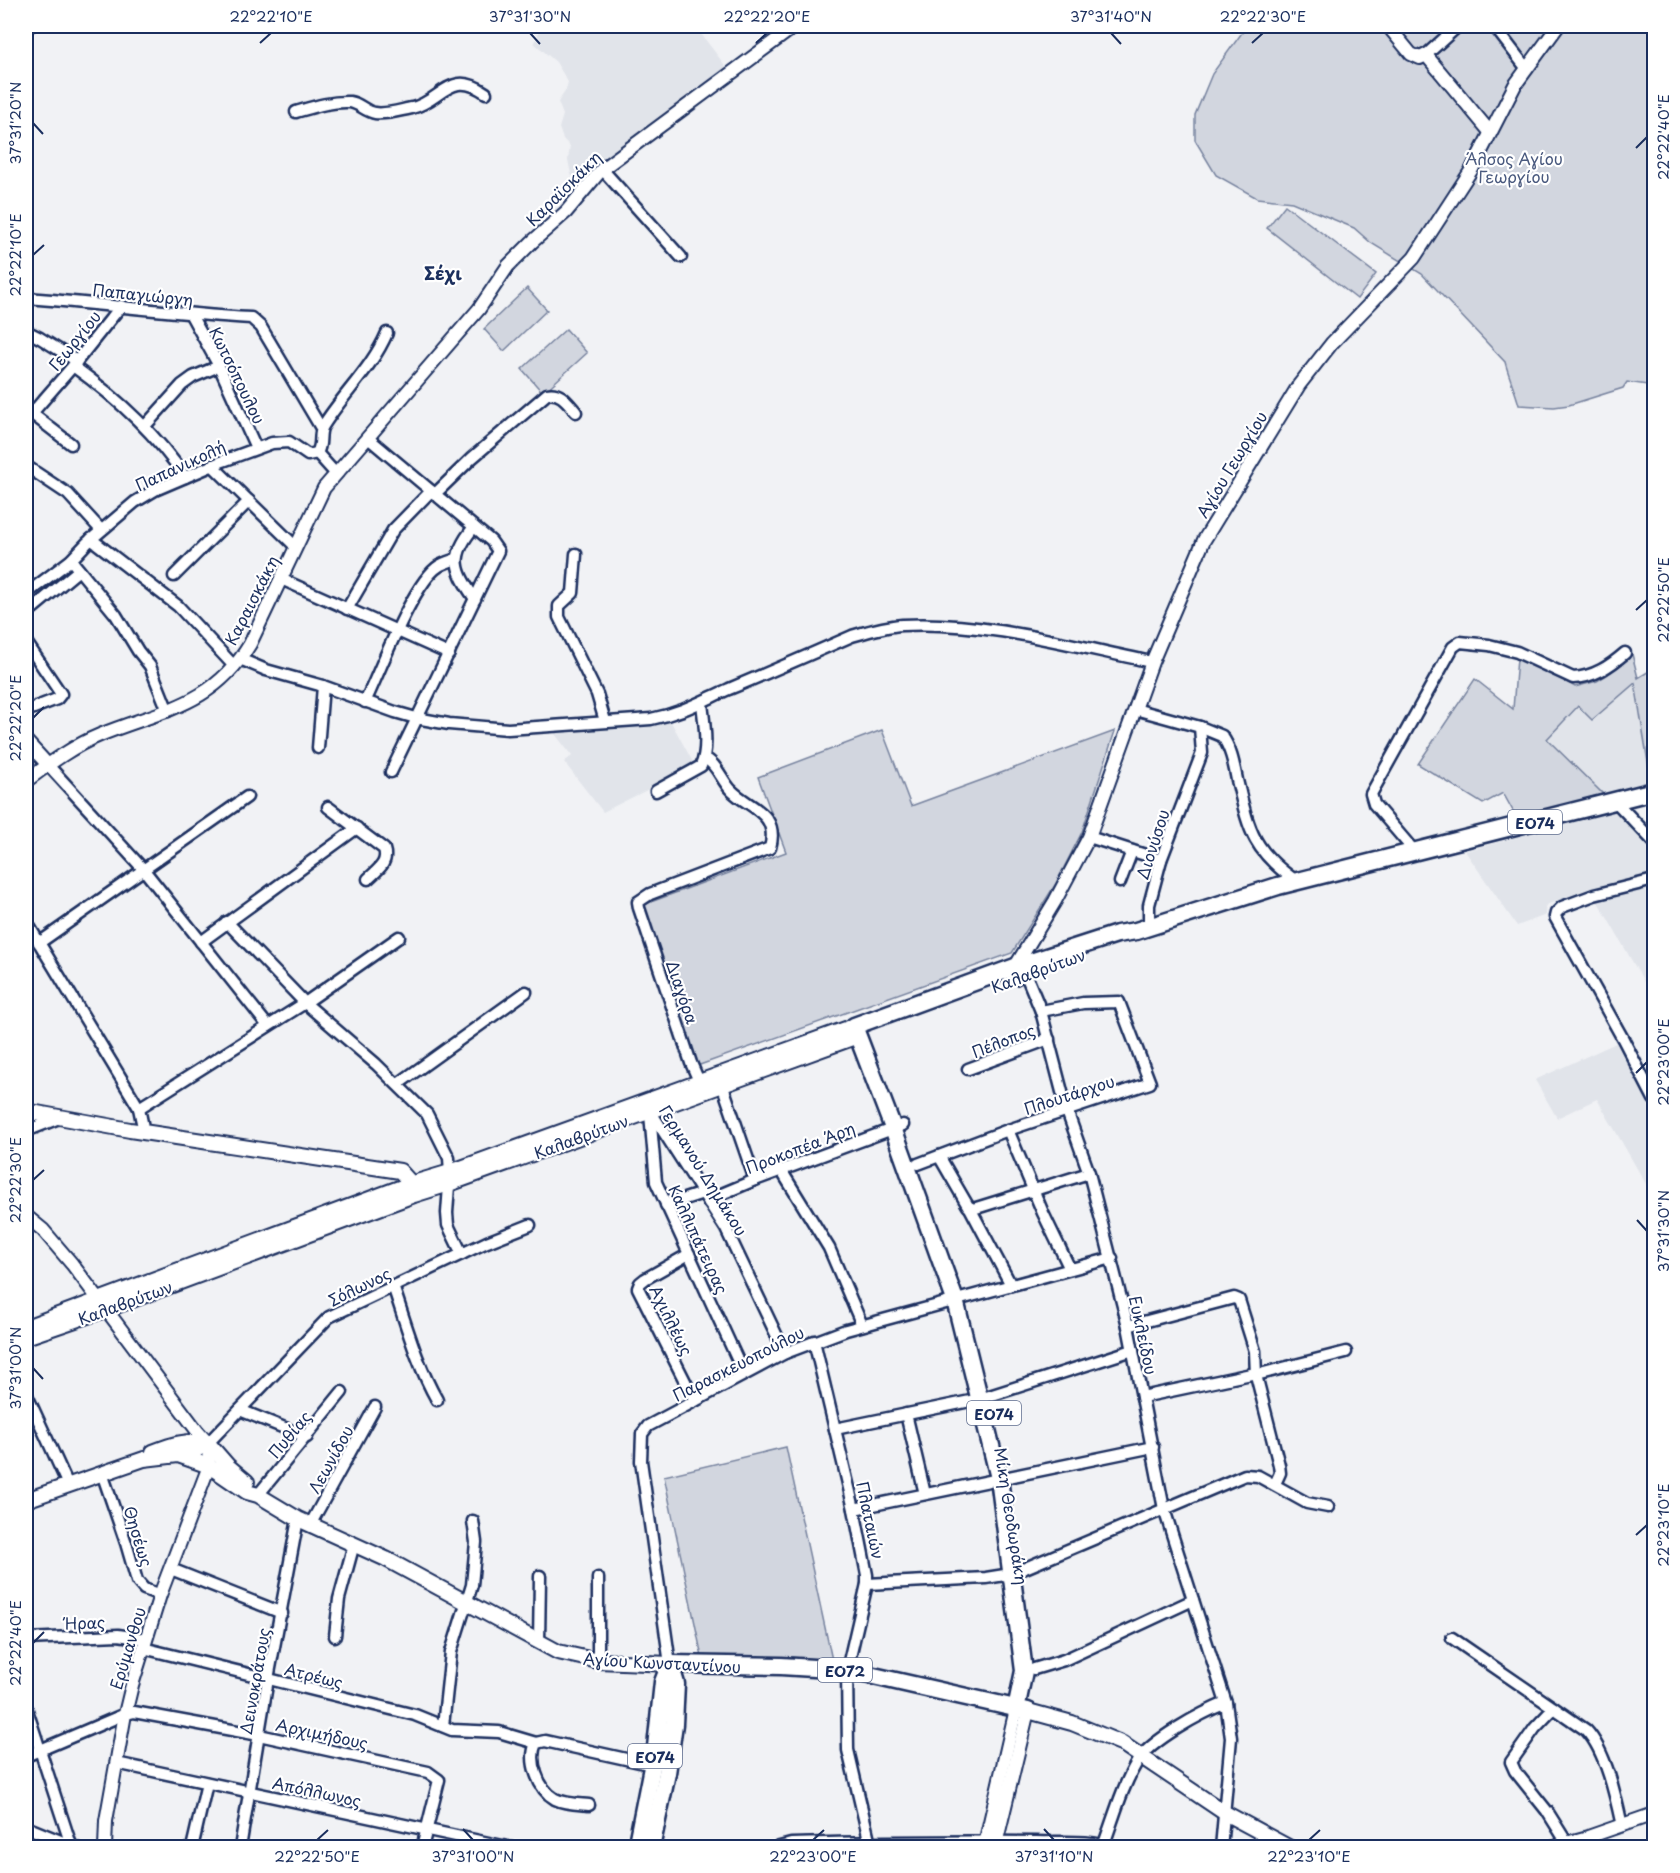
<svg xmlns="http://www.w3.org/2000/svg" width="1680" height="1873" font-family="'Playpen Sans',sans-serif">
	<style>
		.built { fill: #e1e4ea }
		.green { fill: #d2d6df; stroke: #76829e; stroke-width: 1.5 }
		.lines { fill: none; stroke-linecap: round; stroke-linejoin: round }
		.minor-casing { stroke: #1b2f5e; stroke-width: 15 }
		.tertiary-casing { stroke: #1b2f5e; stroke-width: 16 }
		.secondary-casing { stroke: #1b2f5e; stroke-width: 18 }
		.primary-casing { stroke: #1b2f5e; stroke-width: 21 }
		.minor { stroke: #fff; stroke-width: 10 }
		.tertiary { stroke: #fff; stroke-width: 12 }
		.secondary { stroke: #fff; stroke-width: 14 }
		.primary { stroke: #fff; stroke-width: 16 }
		.ticks { fill: none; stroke: #1b2f5e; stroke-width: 2 }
		.labels { text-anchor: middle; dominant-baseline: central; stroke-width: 4.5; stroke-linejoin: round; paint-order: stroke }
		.shield { fill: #fff; stroke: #5f6d8e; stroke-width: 1.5 }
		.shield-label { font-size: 15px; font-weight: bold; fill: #1b2f5e }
		.park-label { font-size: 16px; fill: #49597e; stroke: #fff }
		.street-label { font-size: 16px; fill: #1b2f5e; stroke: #fff }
		.neighbourhood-label { font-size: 18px; font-weight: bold; fill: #1b2f5e; stroke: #fff }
		.neatline { fill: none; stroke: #1b2f5e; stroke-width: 2 }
		.ticks-label { font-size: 15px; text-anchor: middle; fill: #1b2f5e }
	</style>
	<rect width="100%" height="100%" fill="#f1f2f5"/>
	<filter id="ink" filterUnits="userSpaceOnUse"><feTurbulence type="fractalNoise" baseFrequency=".0167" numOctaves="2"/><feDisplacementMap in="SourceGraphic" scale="12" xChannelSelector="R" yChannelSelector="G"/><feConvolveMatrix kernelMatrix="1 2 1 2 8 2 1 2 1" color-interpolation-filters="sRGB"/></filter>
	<g filter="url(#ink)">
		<g class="built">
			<polygon points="542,26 695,26 727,68 603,159 578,187 571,174 568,160 570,146 563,139 559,128 563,115 558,102 566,90 568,82 556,62 534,43"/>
			<polygon points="1635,683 1651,781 1603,794 1547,739 1578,706 1592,720"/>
			<polygon points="670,720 695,766 603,812 564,762 572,756 552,730 658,725"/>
			<polygon points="1618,810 1654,852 1654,999 1590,888 1546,905 1545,908 1546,915 1517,926 1465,851"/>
			<polygon points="1616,1043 1654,1114 1654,1198 1597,1099 1557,1118 1535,1080"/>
		</g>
		<g class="green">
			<path d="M1244 26H1654V386L1627 382 1623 388 1569 405 1554 407 1519 405C1515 390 1509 377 1505 362L1422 274 1371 243 1354 228 1292 202 1257 198 1216 175 1195 140V115L1212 74 1244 30Z"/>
			<polygon points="1285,205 1376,274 1357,299 1267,228"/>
			<polygon points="527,288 547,310 504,351 484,329"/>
			<polygon points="566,329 587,353 543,393 522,369"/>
			<polygon points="1632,654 1638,678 1654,668 1654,780 1651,781 1635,683 1592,720 1578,706 1547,739 1603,794 1517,818 1503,793 1483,804 1418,764 1475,679 1513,709 1517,658 1536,665 1575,687 1597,681 1607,675"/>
			<polygon points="882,730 911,806 1115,731 1082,832 1055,885 1012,953 697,1066 640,906 786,852 758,777"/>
			<polygon points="786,1447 832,1660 702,1657 664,1476"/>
		</g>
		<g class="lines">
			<g class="minor-casing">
				<g id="minor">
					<polyline points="26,26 30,26"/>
					<polyline points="1494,26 1527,69"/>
					<polyline points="1426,55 1458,26"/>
					<path d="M296 112C313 107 331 101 350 102 359 103 366 112 375 113 386 115 401 110 412 108 442 101 450 68 486 93"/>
					<polyline points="602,169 681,257"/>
					<path d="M26 303 28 298C103 304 177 314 251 318L261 327 321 428"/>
					<polyline points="191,315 219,366 256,448"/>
					<polyline points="26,331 40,338 77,361"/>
					<path d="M73 366C116 397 155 432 185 477"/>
					<polyline points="31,413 71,444"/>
					<polyline points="26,420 73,366 121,306"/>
					<polyline points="145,426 182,385 193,377 219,366"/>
					<polyline points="368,438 491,541 498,551 391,772"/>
					<path d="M317 453C323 444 318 434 323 426 343 394 372 368 387 333"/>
					<polyline points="317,453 335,473"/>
					<polyline points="212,465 296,547"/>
					<polyline points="26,466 68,494 101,530"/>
					<path d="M435 494 472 458 547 394C561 391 568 403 576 412"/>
					<path d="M474 527C449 557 455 570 475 599"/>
					<polyline points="91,539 178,606 234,666"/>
					<polyline points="576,554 573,593 559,606 559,617 597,694 605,721"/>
					<polyline points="71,560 116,615 138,651 150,666 168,711"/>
					<polyline points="174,576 249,501"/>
					<polyline points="281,579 449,654"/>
					<polyline points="26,594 71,560 88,542 135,502 155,490 223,461 272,443 289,442 308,455 317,453"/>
					<polyline points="347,609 393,530 431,491"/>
					<polyline points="26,614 79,570"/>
					<polyline points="26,642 61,694 57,699 26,711"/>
					<path d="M240 659 266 670 323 686 395 712 416 718 449 724 508 729 651 719C682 713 700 702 729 689 770 672 811 654 852 636 869 631 885 626 902 625 982 620 1074 646 1152 662"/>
					<path d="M365 702C380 671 413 582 439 566 444 563 451 561 456 559"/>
					<path d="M1135 709 1200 727 1222 736C1231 748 1234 765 1237 780 1249 830 1252 850 1296 881"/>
					<polyline points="318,748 323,686"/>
					<polyline points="48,765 144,870 268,1026"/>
					<path d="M656 791 701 766C709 748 704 722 702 703"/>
					<polyline points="1616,802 1654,842"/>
					<path d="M328 807 384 849C389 863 377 870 368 879"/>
					<polyline points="1089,837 1161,860"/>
					<path d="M1415 852 1374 804 1371 794 1453 647 1460 642 1489 645 1517 652 1573 678C1594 677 1610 666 1625 653"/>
					<polyline points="1654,880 1594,895 1562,907 1556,913 1555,917 1623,1039 1654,1099"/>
					<polyline points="1120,882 1132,851"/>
					<polyline points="26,921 139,1108 144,1132"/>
					<polyline points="227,922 305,1003 376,1064 427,1114 449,1158 450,1172 447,1213 448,1225 462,1254"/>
					<polyline points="1149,927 1149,905 1161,860 1202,753 1200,727"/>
					<polyline points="201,942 357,828"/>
					<polyline points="39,943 247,797"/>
					<polyline points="1026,975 1041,1011 1067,1111 1089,1173 1128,1326 1164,1509 1226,1703 1231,1738 1221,1848"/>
					<polyline points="968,1069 1049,1039"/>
					<polyline points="398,1084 526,992"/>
					<polyline points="722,1084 755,1180"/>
					<path d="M702 1088 691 1063 639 908 638 902 650 894 770 848C780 812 748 808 731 790 722 781 716 762 704 758"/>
					<polyline points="647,1106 726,1229 785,1353"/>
					<polyline points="139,1108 305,1003 399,937"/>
					<polyline points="650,1114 656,1182 744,1374"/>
					<polyline points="1008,1130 1043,1213 1070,1269"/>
					<polyline points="26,1131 59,1118"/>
					<polyline points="939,1156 968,1206 973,1209 1089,1173"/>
					<polyline points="918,1164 1008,1130 1150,1083 1119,1002 1083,1003 1041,1011"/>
					<polyline points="781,1170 829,1248 862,1325"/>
					<polyline points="709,1203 724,1193 755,1180 903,1125"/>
					<polyline points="666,1205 703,1193"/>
					<polyline points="970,1208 1011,1285"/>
					<polyline points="689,1254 645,1279 640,1283 638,1288 695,1401"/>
					<path d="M393 1286C406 1324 417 1365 437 1400"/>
					<polyline points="1128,1326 1234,1298 1239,1300 1255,1351 1256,1375 1279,1465 1280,1473 1275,1484"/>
					<polyline points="814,1341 854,1509 867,1575 867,1584 847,1670 848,1750 871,1848"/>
					<polyline points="1256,1375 1346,1352"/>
					<polyline points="26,1393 68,1485"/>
					<polyline points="1142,1397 1256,1373"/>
					<polyline points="240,1410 307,1437"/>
					<polyline points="906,1414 925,1494"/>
					<polyline points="835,1429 980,1399 1133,1350"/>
					<polyline points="208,1443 329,1317 487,1242 530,1225"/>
					<polyline points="102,1473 126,1543 137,1581 144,1589 160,1595"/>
					<polyline points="258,1495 342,1392"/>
					<polyline points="854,1509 1153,1447"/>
					<polyline points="310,1525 375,1407"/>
					<polyline points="171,1569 282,1613"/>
					<polyline points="598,1578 598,1661"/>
					<polyline points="867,1584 986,1578 1011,1574 1245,1475 1258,1476 1307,1503 1328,1507"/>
					<polyline points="335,1636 339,1599 354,1544"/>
					<path d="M1452 1638 1586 1730C1606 1751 1616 1798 1622 1826"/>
					<polyline points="26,1639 118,1635 145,1639"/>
					<polyline points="539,1643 540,1576"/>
					<polyline points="143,1648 415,1715 452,1730 499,1732 536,1743"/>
					<polyline points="670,1664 641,1461 642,1434 648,1426 785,1353 846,1330 1112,1258"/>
					<polyline points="1034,1669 1064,1660 1193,1600"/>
					<polyline points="26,1707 71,1845"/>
					<polyline points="1554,1708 1535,1728 1511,1762 1515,1771 1547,1811 1567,1843"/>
					<polyline points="443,1726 451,1652 472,1585 476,1542 473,1521"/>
					<polyline points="26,1756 125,1714 134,1712 259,1735 428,1772 439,1780 422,1848"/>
					<polyline points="116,1763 512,1848"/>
					<path d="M589 1805C578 1804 565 1804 555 1799 538 1789 528 1761 536 1743L545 1741 653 1765"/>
					<polyline points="26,1827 75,1847"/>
					<polyline points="192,1848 207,1783"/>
					<polyline points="240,1848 268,1679 298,1519"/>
					<path d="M776 1848 791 1844C873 1842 954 1841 1036 1842 1056 1843 1094 1839 1110 1848"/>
					<path d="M1104 1848V1844C1114 1817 1122 1787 1137 1762 1151 1740 1201 1713 1226 1703"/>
				</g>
			</g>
			<g class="tertiary-casing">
				<g id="tertiary">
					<polyline points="1388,26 1411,54 1420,58 1426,55 1490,132"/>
					<polyline points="26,741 48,765"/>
					<path d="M26 781C49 764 73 746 100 735 161 710 213 706 250 644L324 488 479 309 508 266 532 242 566 212 602 169 795 26"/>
					<polyline points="1016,978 1014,973 1015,967 1055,901 1089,837 1152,662 1204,540 1299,385 1332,343 1414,258 1472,169 1515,85 1558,26"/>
					<polyline points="26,1216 43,1230 72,1264 198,1432 208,1443"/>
					<polyline points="173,1454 197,1451 208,1443"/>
					<polyline points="105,1848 106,1821 125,1714 132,1685 160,1595 209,1466 208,1443"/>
					<polyline points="984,1848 1016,1709"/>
					<polyline points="995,1848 1028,1711"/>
					<polyline points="1548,1848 1588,1837 1654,1814"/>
				</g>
			</g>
			<g class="secondary-casing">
				<g id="secondary">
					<polyline points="26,1111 130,1130 400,1171 409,1181 413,1193"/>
					<polyline points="26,1327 410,1184 450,1172 854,1026"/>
					<polyline points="26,1337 105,1310 414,1195 449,1184 858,1036"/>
					<path d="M153 1452C171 1445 188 1439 208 1443L228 1466 247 1482"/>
					<polyline points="26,1500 144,1459 178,1455 209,1466 247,1492 258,1495 298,1519 386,1559 558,1652 598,1661 670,1664"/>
					<polyline points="1028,1711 1072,1723 1121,1743 1225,1813 1290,1848"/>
				</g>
			</g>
			<g class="primary-casing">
				<g id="primary">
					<polyline points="670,1664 781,1666 847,1670 1028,1711"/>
					<polyline points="1016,1709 1024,1671 999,1478 955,1300 893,1128 854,1026 1015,967 1117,934 1136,931 1278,886 1654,791"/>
					<polyline points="636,1848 656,1747 663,1682 670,1664"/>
					<polyline points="651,1848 667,1773 674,1724 676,1684 670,1664"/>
				</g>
			</g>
			<use href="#minor" class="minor"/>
			<use href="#tertiary" class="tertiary"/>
			<use href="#secondary" class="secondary"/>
			<use href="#primary" class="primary"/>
		</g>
	</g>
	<path class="ticks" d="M530 33 540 44M1111 33 1121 44M260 43 271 33M756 43 767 33M1252 43 1263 33M33 123 43 134M1636 148 1647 137M33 255 44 245M1636 610 1647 600M33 718 44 707M1636 1073 1647 1062M33 1180 44 1170M1637 1220 1647 1231M33 1368 43 1379M1636 1535 1647 1525M33 1643 44 1632M463 1829 473 1840M1044 1829 1054 1840M317 1840 328 1830M813 1840 824 1830M1309 1840 1320 1830"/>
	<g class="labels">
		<g class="shield">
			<rect x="1508" y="810" width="54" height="24" rx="4.5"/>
			<rect x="967" y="1401" width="54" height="24" rx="4.5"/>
			<rect x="818" y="1658" width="54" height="24" rx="4.5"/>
			<rect x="628" y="1744" width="54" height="24" rx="4.5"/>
		</g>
		<g class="shield-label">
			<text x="1535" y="822">ΕΟ74</text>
			<text x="994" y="1413">ΕΟ74</text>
			<text x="845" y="1670">ΕΟ72</text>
			<text x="655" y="1756">ΕΟ74</text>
		</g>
		<g class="park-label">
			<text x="1514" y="158">Άλσος Αγίου<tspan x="1514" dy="18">Γεωργίου</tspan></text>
		</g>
		<g class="street-label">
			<text transform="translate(563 188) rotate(-45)">Καραϊσκάκη</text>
			<text transform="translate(143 294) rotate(6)">Παπαγιώργη</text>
			<text transform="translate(74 340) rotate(-51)">Γεωργίου</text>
			<text transform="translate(238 375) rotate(64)">Κωτσόπουλου</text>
			<text transform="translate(1231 464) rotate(-59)">Αγίου Γεωργίου</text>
			<text transform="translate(180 465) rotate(-25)">Παπανικολή</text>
			<text transform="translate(251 600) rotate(-63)">Καραισκάκη</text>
			<text transform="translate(1152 844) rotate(-72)">Διονύσου</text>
			<text transform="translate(1038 970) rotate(-20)">Καλαβρύτων</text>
			<text transform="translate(683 992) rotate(71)">Διαγόρα</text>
			<text transform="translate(1003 1040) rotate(-21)">Πέλοπος</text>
			<text transform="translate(1069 1094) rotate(-18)">Πλουτάρχου</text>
			<text transform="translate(581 1136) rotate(-20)">Καλαβρύτων</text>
			<text transform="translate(800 1147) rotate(-21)">Προκοπέα Άρη</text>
			<text transform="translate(704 1170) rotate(58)">Γερμανού Δημάκου</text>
			<text transform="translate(699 1239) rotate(65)">Καλλιπάτειρας</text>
			<text transform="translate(359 1286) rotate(-26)">Σόλωνος</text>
			<text transform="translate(125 1302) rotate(-20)">Καλαβρύτων</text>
			<text transform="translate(672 1320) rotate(64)">Αχιλλέως</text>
			<text transform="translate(1144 1335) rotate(78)">Ευκλείδου</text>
			<text transform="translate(738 1363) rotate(-27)">Παρασκευοπούλου</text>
			<text transform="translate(289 1434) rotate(-50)">Πυθίας</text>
			<text transform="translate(330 1459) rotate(-61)">Λεωνίδου</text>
			<text transform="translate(1012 1516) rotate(81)">Μίκη Θεοδωράκη</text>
			<text transform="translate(871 1520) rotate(78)">Πλαταιών</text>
			<text transform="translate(139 1536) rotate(73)">Θησέως</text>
			<text transform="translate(85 1622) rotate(-2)">Ήρας</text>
			<text transform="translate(127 1648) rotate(-73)">Ερύμανθου</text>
			<text transform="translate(662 1662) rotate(3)">Αγίου Κωνσταντίνου</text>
			<text transform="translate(314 1675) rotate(14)">Ατρέως</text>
			<text transform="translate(254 1681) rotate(-80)">Δεινοκράτους</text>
			<text transform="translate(322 1733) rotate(12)">Αρχιμήδους</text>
			<text transform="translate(317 1791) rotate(12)">Απόλλωνος</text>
		</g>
		<g class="neighbourhood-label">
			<text x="443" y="272">Σέχι</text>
		</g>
	</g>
	<rect width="1680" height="1873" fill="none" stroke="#fff" stroke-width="66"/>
	<rect x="33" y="33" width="1614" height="1807" class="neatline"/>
	<g class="ticks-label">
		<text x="271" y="22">22°22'10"E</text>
		<text x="530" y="22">37°31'30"N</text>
		<text x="767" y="22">22°22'20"E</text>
		<text x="1111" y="22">37°31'40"N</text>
		<text x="1263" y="22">22°22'30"E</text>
		<text transform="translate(16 123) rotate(-90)" y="5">37°31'20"N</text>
		<text transform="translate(1664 137) rotate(-90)" y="5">22°22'40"E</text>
		<text transform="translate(16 255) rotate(-90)" y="5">22°22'10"E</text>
		<text transform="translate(1664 600) rotate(-90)" y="5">22°22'50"E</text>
		<text transform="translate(16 718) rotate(-90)" y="5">22°22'20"E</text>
		<text transform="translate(1664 1062) rotate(-90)" y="5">22°23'00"E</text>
		<text transform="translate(16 1180) rotate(-90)" y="5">22°22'30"E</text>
		<text transform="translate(1664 1231) rotate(-90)" y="5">37°31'30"N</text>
		<text transform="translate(16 1368) rotate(-90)" y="5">37°31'00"N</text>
		<text transform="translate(1664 1525) rotate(-90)" y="5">22°23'10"E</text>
		<text transform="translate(16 1643) rotate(-90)" y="5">22°22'40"E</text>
		<text x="317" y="1862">22°22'50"E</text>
		<text x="473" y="1862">37°31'00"N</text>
		<text x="813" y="1862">22°23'00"E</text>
		<text x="1054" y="1862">37°31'10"N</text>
		<text x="1309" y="1862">22°23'10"E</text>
	</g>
</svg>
